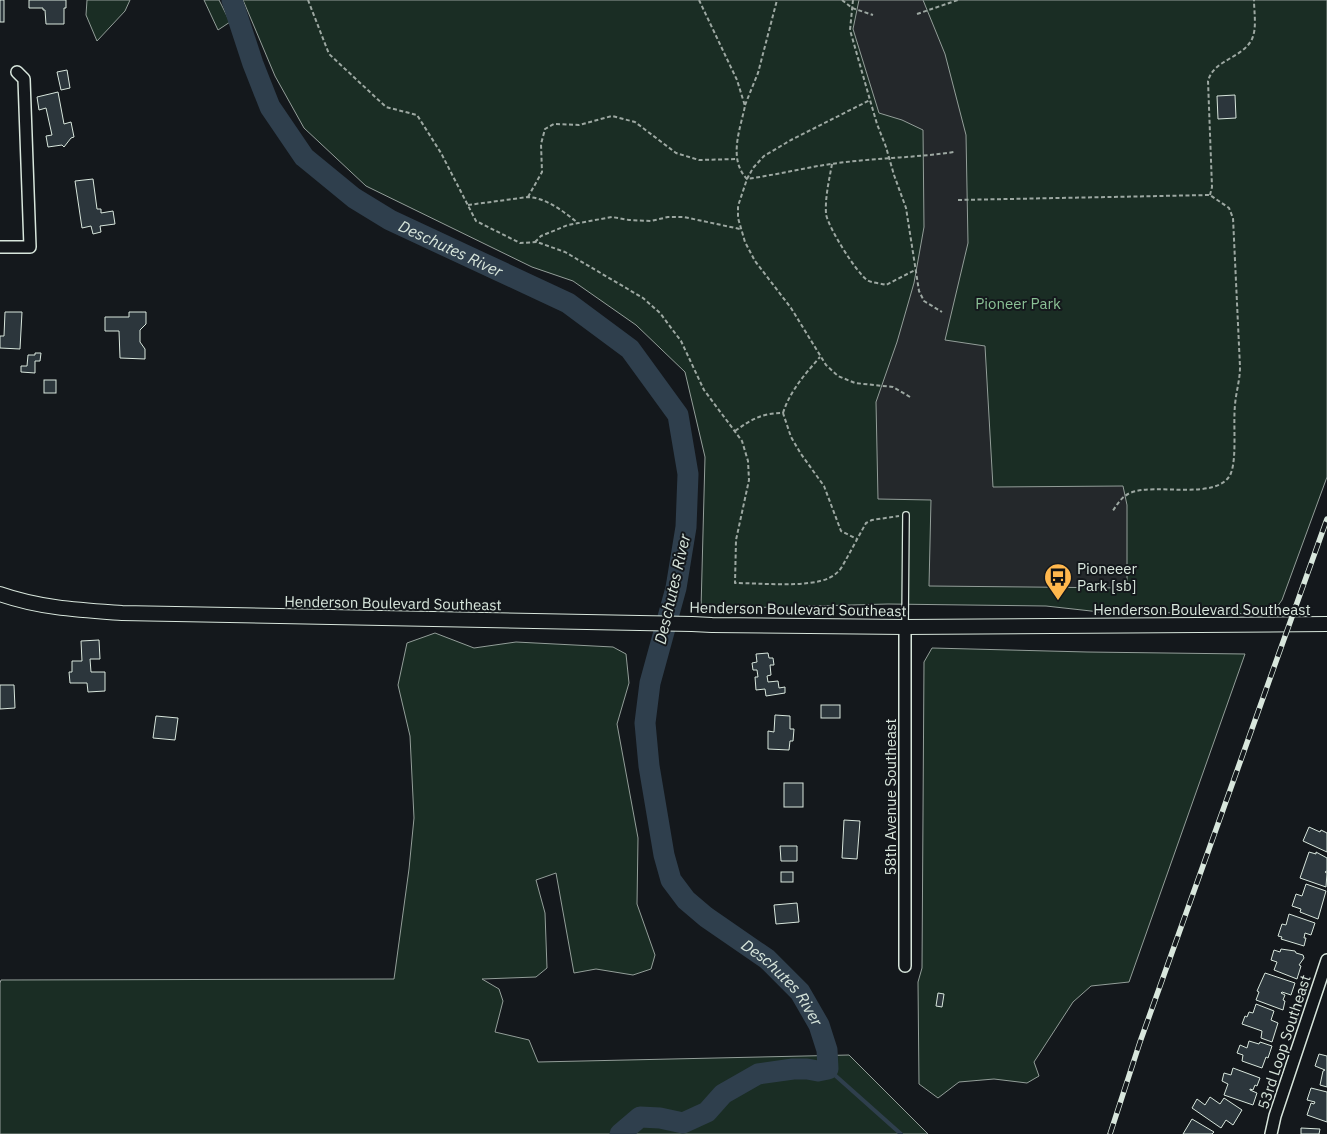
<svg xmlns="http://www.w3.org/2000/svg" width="1327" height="1134" font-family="'IBM Plex Sans',sans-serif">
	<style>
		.green { fill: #1a2d24; stroke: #939e99 }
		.parking { fill: #24282b; stroke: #939e99 }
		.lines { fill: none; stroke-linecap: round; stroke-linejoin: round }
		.stream { stroke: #2f3f4d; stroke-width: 4 }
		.river { stroke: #2f3f4d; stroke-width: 21 }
		.building { fill: #2c363c; stroke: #d8e6dc }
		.service-casing { stroke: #d8e6dc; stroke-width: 8 }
		.minor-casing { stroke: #d8e6dc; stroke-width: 14 }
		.tertiary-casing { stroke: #d8e6dc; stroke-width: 16 }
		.path { stroke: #9da8a2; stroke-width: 2; stroke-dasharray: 4 2.5; stroke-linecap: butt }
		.service { stroke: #14181c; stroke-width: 5.5 }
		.minor { stroke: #14181c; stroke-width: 11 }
		.tertiary { stroke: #14181c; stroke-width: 14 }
		.rail-casing { stroke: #d8e6dc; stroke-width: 5.5 }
		.rail { stroke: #14181c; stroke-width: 4; stroke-dasharray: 11; stroke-linecap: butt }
		.labels { text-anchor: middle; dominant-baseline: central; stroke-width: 4; stroke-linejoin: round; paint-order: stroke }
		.park-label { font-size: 15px; fill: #8ac095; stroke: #14181c }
		.poi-label { font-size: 15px; fill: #d8e6dc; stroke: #14181c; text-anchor: start }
		.street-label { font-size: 15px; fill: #d8e6dc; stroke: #14181c }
		.water-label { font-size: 16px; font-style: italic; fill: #d8e6dc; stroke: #14181c }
	</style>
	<rect width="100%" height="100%" fill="#14181c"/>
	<g class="green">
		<polygon points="87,0 130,0 125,11 97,41 86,15"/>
		<polygon points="204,0 219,0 230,22 218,30"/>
		<polygon points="243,0 1327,0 1327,477 1282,600 1272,614 1100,612 1046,606 888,604 701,609 705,457 685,372 636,325 573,281 532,267 366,186 304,128 275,76"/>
		<polygon points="435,633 474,648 516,642 613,647 626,654 629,683 617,724 638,838 637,904 655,955 651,969 633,975 596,969 574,973 556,873 536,880 545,913 547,968 536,977 482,979 499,989 503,1001 495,1032 529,1040 538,1062 849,1055 928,1134 0,1134 0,983 1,980 394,979 409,869 414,818 410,736 398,685 407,643"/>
		<polygon points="932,648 1087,652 1245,654 1129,982 1091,986 1073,1002 1034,1062 1039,1076 1027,1083 994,1079 959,1082 938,1098 919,1084 918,982 922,968 924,662"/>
	</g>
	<polygon class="parking" points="859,0 923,0 945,54 966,135 968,243 945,340 985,346 993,487 1123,486 1127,505 1127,588 929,586 931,500 878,499 876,402 897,342 914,283 924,227 923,130 902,120 879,113 853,29"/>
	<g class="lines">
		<polyline class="stream" points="828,1069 901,1134"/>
		<path class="river" id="s1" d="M232 0 253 64 270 107 304 157 354 198 390 220 568 303 630 349 678 415 688 474 686 527 676 588 650 683 645 723 649 766 664 855 671 880 686 900 706 917 767 959 800 992 819 1025 827 1050 828 1069 818 1071 807 1069H793L758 1074 723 1094 707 1112 683 1123 660 1118 640 1117 620 1134"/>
	</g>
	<g class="building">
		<rect x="0" y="0" width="4" height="22"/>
		<polygon points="29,0 66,0 66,8 64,8 64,24 46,24 45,10 43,10 43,8 29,8"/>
		<polygon points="67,70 70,88 61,90 57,72"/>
		<polygon points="58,92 64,124 71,122 74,137 71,138 64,147 62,145 48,147 46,136 52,135 46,108 39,110 37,97"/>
		<polygon points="1235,95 1236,118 1218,119 1217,96"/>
		<polygon points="93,179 97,209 101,209 101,213 113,211 115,224 100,226 101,232 93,234 91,226 82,228 75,181"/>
		<polygon points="5,312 22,312 20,349 0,348 0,336 4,336"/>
		<polygon points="129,312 146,312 146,324 140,330 140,342 145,349 145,359 120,358 119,331 105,331 105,317 129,317"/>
		<polygon points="35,353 41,353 40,361 35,361 35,373 21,372 21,366 27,366 28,355 35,355"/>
		<rect x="44" y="380" width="12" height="13"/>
		<polygon points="99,640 100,659 90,659 91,672 105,672 105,691 88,692 87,683 70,683 69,672 72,672 72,661 82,661 81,641"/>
		<polygon points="768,653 769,658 773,658 774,665 770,665 771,675 767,676 768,682 778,681 779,688 785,687 785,693 766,696 765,689 756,690 755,677 758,677 757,670 753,670 752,663 757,662 756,654"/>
		<polygon points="0,685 14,685 15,708 0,709"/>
		<rect x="821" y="705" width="19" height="13"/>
		<polygon points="775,715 790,716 790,729 794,729 793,741 790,741 789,750 768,749 768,731 774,732"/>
		<polygon points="156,716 178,718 175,740 153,738"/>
		<rect x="784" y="783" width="19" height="24"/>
		<polygon points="844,820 860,821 857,859 842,858"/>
		<polygon points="1309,827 1320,832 1321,830 1327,833 1327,852 1303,841"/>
		<polygon points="780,846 797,846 797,861 781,861"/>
		<polygon points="1309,852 1316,854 1316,852 1327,858 1327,871 1325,872 1327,873 1326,887 1300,878"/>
		<rect x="781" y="872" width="12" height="10"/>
		<polygon points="1306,884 1326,891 1318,919 1300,912 1301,909 1292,906 1296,894 1302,896"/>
		<polygon points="797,903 799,922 776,924 774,905"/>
		<polygon points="1289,914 1315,923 1311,935 1305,933 1304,938 1306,938 1304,946 1281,939 1282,937 1278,936 1282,924 1286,925"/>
		<polygon points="1281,949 1295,951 1296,953 1303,955 1304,958 1299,965 1301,966 1297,979 1274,970 1277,962 1271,960 1274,950 1280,952"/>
		<polygon points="1265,973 1295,983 1291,995 1282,992 1281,993 1285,995 1283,1000 1285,1001 1283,1010 1256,1000 1259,992 1257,991"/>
		<polygon points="938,993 944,994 942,1007 936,1006"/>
		<polygon points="1256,1004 1274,1011 1271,1020 1278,1023 1272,1042 1261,1038 1262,1031 1242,1024 1245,1016 1247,1017 1249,1012 1253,1013"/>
		<polygon points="1249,1041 1259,1044 1260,1042 1272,1046 1268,1058 1266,1057 1262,1068 1242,1061 1243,1055 1237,1053 1240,1045 1247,1048"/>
		<polygon points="1319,1054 1327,1056 1327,1087 1320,1085 1323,1071 1325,1070 1315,1066"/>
		<polygon points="1233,1068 1260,1078 1257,1086 1255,1085 1253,1090 1250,1089 1250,1090 1257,1093 1253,1105 1224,1095 1228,1084 1222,1081 1224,1073 1231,1075"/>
		<polygon points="1311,1088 1327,1092 1327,1122 1307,1115 1311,1103 1314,1104 1315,1102 1307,1100"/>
		<polygon points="1210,1097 1220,1104 1224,1098 1242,1110 1233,1125 1226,1120 1221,1128 1192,1108 1197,1099 1205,1105"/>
		<polygon points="1192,1119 1214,1132 1212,1134 1183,1134"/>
		<polygon points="1301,1128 1320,1129 1319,1134 1301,1134"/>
	</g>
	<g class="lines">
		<g class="service-casing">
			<polyline id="service" points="905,626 906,515"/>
		</g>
		<g class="minor-casing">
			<g id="minor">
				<polyline points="0,247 30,247 24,79 17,72"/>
				<polyline points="905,627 905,966"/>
				<polyline points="1271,1134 1275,1116 1327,960"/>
			</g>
		</g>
		<g class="tertiary-casing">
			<path id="tertiary" d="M0 594C40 608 80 610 122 613L692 624 712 625 905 627 1327 624"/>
		</g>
		<g class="path">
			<path d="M308 0 329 54 386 107 417 115 441 153 476 221 520 243 537 242 565 252 643 298 660 313 681 341 704 390 742 441 748 461 749 480 736 540 735 583C759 583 808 588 829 578 835 575 840 571 843 565L866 523 872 520 899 516"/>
			<path d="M699 0 737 80 745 106C740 130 728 159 747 179 775 175 803 168 831 164 872 158 913 158 954 152"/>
			<polyline points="842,0 852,8 873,15"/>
			<polyline points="853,0 850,30 870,100"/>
			<polyline points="917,14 958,0"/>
			<polyline points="745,105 758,73 777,0"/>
			<path d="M832 164C829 181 825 197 826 214 828 227 856 272 867 280 872 283 880 283 886 285L915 270"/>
			<path d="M1210 195 1212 187 1208 81C1214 59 1242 59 1252 39 1257 28 1254 12 1254 0"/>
			<polyline points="528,197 542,172 541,144 545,129 554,124 579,125 612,116 635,122 676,153 699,160 736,159"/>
			<path d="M958 200 1210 195 1229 208 1233 218 1240 367C1240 380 1236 392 1235 405 1233 424 1237 457 1231 473 1219 502 1154 482 1130 493 1121 497 1117 505 1112 512"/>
			<path d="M468 205 528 197C547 198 564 212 578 223"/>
			<polyline points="535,242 541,236 568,225 612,217 629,220 651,221 668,217 684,217 740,229"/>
			<polyline points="910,397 893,387 855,383 838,376 826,365 791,308 755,261 745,242 738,218 738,206 747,179 753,168 764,156 791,140 870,100 877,124 886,147 894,175 906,208 919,291 924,301 942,312"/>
			<path d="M783 413C790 391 805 374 820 357"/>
			<path d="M735 431C752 419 762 413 783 413L791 437 801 454 824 486 841 531 857 539"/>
		</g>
		<use href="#service" class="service"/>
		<use href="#minor" class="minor"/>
		<use href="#tertiary" class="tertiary"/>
		<g class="rail-casing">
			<polyline id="rail" points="1110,1134 1140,1042 1327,519"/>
		</g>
		<use href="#rail" class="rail"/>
	</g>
	<defs>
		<g id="bus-pin" transform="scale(1.4375)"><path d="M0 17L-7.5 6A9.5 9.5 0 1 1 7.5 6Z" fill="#ffb74d" stroke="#14181c"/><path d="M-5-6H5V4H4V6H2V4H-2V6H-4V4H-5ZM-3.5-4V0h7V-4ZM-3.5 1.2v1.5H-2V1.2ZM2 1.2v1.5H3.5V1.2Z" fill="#111"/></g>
	</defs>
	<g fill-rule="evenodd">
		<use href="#bus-pin" x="1058" y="577"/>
	</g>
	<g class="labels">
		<g class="park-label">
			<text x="1018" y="303">Pioneer Park</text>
		</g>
		<g class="poi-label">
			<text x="1077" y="568">Pioneeer<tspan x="1077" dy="17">Park [sb]</tspan></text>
		</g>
		<g class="street-label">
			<text transform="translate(393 603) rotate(1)">Henderson Boulevard Southeast</text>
			<text transform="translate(798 609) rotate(1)">Henderson Boulevard Southeast</text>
			<text x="1202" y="609">Henderson Boulevard Southeast</text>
			<text transform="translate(890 797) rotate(-90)">58th Avenue Southeast</text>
			<text transform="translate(1284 1042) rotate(-72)">53rd Loop Southeast</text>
		</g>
		<g class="water-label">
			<text stroke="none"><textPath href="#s1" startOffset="348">Deschutes River</textPath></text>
			<text transform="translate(672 589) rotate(-77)">Deschutes River</text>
			<text stroke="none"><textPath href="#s1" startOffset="1262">Deschutes River</textPath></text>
		</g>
	</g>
</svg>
